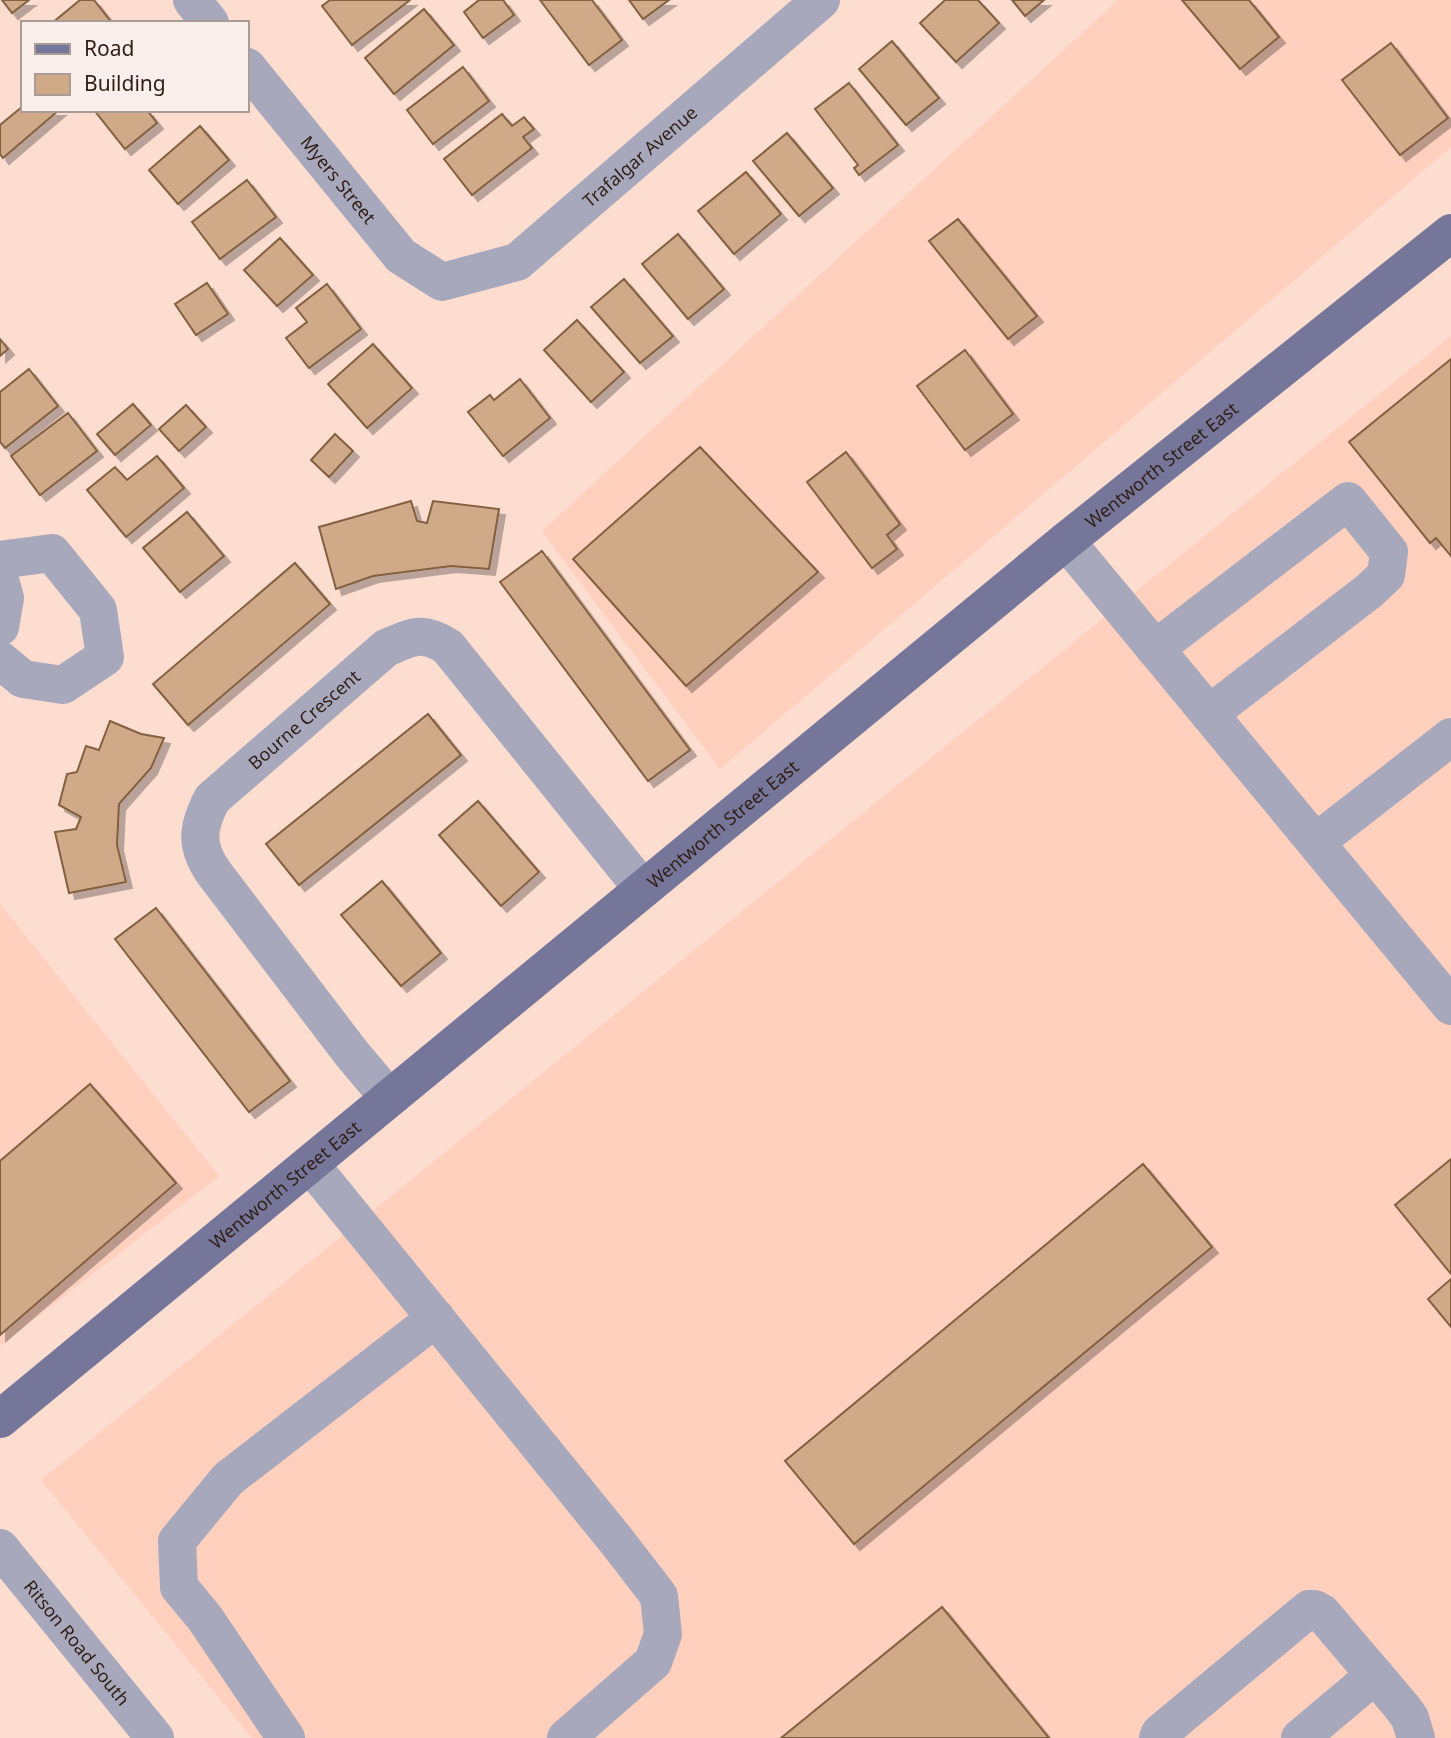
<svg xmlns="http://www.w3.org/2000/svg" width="1451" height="1738" font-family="'Noto Sans',sans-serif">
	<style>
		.built { fill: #fed0bd }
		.building { fill: #d0aa88; stroke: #826040; stroke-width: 2; filter: url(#shadow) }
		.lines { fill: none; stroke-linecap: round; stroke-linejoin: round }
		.minor { stroke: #a7a8bc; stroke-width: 38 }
		.major { stroke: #757699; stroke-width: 38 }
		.labels { text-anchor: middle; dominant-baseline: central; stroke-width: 5; stroke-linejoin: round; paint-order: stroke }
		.street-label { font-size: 18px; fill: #301e16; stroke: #faefeb }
	</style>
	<defs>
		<filter id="shadow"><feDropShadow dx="6" dy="6" stdDeviation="0" flood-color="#0004"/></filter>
	</defs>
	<rect width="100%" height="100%" fill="#fcddd0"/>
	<g class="built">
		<polygon points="1118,0 1451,0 1451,147 720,769 542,531"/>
		<polygon points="1451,336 1451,1738 252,1738 41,1480"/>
		<polygon points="0,904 219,1176 0,1346"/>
	</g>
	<g class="building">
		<polygon points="2,0 29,0 12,13"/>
		<polygon points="80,0 94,0 112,23 52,23"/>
		<polygon points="330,0 410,0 352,45 322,6"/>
		<polygon points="479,0 503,0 514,15 483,38 464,12"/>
		<polygon points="540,0 592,0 622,40 589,65"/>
		<polygon points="629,0 669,0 643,19"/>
		<polygon points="945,0 978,0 999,23 956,62 920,23"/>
		<polygon points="1012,0 1044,0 1025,16"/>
		<polygon points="1182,0 1249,0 1279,37 1240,69"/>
		<polygon points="424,9 454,45 394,94 365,58"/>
		<polygon points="892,41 939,98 906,125 859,69"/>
		<polygon points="1391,43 1448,118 1400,155 1342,80"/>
		<polygon points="463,67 489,101 433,144 407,110"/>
		<polygon points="849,83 898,145 859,175 854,168 858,165 815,109"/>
		<polygon points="23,106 23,110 59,110 3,158 0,154 0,125"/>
		<polygon points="94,110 147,110 157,123 125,149"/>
		<polygon points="502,114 512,126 524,117 534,129 523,137 532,148 472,195 444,159"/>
		<polygon points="200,126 229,160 178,204 149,170"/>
		<polygon points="787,133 833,188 799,216 753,161"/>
		<polygon points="746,172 781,214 734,254 698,211"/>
		<polygon points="247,180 276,217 220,259 192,222"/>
		<polygon points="958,219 1037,316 1008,339 929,241"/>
		<polygon points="678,234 724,289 688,319 642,264"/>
		<polygon points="280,238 313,275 277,306 244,270"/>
		<polygon points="624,279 673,336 640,363 591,307"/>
		<polygon points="207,283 228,314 196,335 175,304"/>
		<polygon points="327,284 361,329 309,368 286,338 307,322 296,308"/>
		<polygon points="577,320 624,372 591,402 544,350"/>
		<polygon points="0,339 8,349 0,356"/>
		<polygon points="373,344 412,388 367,428 328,384"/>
		<polygon points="965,350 1013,414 965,450 917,386"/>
		<polygon points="1451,359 1451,556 1436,538 1430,543 1349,442"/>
		<polygon points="29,369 58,406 5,448 0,442 0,392"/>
		<polygon points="520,379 550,418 503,456 468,412 490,395 494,400"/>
		<polygon points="133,404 151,425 115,455 97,434"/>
		<polygon points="186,405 206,427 179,451 159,429"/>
		<polygon points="68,413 97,451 40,495 11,456"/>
		<polygon points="335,434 353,451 329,477 311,460"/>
		<polygon points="700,447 818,572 686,686 573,559"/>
		<polygon points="846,452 900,524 887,535 897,549 872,568 807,482"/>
		<polygon points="157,456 184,488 126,537 87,490 115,467 127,480"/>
		<polygon points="411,501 417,521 427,523 433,501 499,509 489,569 451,566 373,576 336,589 319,527"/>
		<polygon points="187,512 224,556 180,592 143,548"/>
		<polygon points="542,551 690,750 648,781 500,582"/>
		<polygon points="295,563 330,604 188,725 153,684"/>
		<polygon points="428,714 461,755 299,885 266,844"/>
		<polygon points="110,721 141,734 164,738 151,768 119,804 117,845 126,882 69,893 55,832 76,829 81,817 59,805 67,774 77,772 86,746 99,750"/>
		<polygon points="478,801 539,872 501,906 439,835"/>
		<polygon points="382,881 441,953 401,986 341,915"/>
		<polygon points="156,908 290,1081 249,1112 115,939"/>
		<polygon points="90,1084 176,1183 0,1335 0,1161"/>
		<polygon points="1451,1159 1451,1274 1395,1205"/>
		<polygon points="1143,1164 1212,1247 854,1544 785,1461"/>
		<polygon points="1451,1279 1451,1327 1428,1299"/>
		<polygon points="942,1607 1049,1738 781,1738"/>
	</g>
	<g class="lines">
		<g class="minor">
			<polyline points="192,0 210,23"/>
			<path id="s1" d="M247 67 401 256 442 282 517 262 821 0"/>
			<polyline points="1066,541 1451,1006"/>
			<polyline points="0,560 52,553 98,610 105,657 63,685 23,679 0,660"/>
			<polyline points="0,580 5,598 0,627"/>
			<polyline points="1155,649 1348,501 1389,552 1386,575 1369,591 1209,714"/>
			<polyline points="1316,842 1451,737"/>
			<path id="s2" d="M389 1098 352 1054 214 873C195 846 197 828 212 799L386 648C412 637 422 630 448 647L643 889"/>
			<polyline points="310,1164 615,1539 659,1596 663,1634 653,1662 566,1738"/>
			<path id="s3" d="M0 1548 155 1738"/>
			<polyline points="286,1738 204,1617 179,1587 177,1541 228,1479 436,1318"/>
			<polyline points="1158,1738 1160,1733 1309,1609 1315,1609 1322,1613 1402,1707 1410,1718 1416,1738"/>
			<polyline points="1300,1738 1375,1675"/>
		</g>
		<path class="major" id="s4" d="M0 1419 1066 541 1451 233"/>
	</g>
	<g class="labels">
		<g class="street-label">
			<text stroke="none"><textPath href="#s1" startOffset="532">Trafalgar Avenue</textPath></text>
			<text stroke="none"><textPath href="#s1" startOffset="145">Myers Street</textPath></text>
			<text stroke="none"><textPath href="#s4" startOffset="1503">Wentworth Street East</textPath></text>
			<text stroke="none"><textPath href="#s2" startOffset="486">Bourne Crescent</textPath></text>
			<text stroke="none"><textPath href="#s4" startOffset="936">Wentworth Street East</textPath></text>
			<text stroke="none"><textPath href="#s4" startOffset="369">Wentworth Street East</textPath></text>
			<text stroke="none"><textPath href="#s3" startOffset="122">Ritson Road South</textPath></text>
		</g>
	</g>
	<rect x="21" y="21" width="228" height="91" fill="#faefeb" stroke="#a99b96" stroke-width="2"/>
	<rect x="35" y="44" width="35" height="10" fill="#757699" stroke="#a99b96" stroke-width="2"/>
	<text x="84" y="56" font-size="21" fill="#301e16">Road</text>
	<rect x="35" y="74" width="35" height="21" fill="#d0aa88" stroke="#a99b96" stroke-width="2"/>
	<text x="84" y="91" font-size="21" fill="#301e16">Building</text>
</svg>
